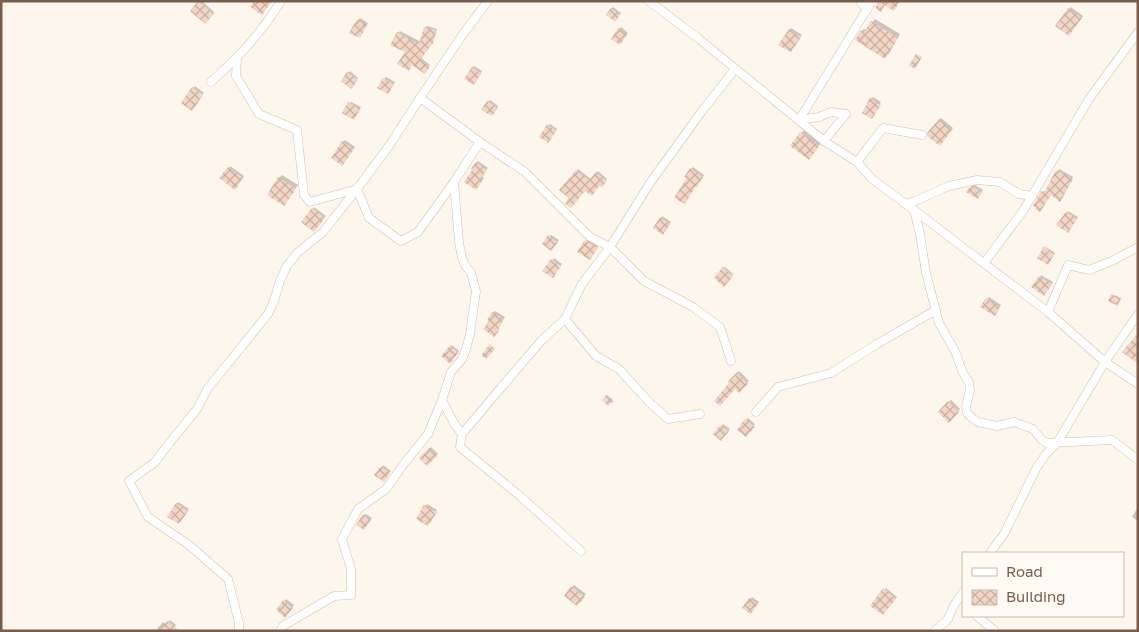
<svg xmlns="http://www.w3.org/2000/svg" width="1139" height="632" font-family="'Golos Text',sans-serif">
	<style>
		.shadow { fill: #0003 }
		.building { fill: url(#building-cross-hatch) }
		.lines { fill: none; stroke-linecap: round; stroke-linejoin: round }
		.minor-casing { stroke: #d1beb0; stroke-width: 9 }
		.minor { stroke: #fff; stroke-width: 8 }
	</style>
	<defs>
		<pattern id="building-cross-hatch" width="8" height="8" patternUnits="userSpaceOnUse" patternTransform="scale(1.25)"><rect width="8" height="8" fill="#f3d5c3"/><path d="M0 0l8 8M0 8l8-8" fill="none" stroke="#cab0a1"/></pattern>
	</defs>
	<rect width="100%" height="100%" fill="#fdf6ec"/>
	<g class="shadow">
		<polygon points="200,1 202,1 214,12 205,23 192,11"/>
		<polygon points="613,7 621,13 615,20 607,14"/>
		<polygon points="1071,7 1083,16 1070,33 1056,26"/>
		<polygon points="360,18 368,23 361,35 358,20"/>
		<polygon points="875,19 900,34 888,55 856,40 861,31 864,29 867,30"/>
		<polygon points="427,26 437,29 434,40 421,58 430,65 426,70 406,52 398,33 400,31 421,42 425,27"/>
		<polygon points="621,27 628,33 621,42 619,29"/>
		<polygon points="791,28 802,35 792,49 790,30"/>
		<polygon points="474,66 482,71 476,82 472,68"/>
		<polygon points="350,71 358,78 351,87 348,73"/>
		<polygon points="386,77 395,82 389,91 384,79"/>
		<polygon points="195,86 204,93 193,107 182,102"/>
		<polygon points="873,97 881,102 873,116 871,99"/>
		<polygon points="490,100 498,106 494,113 488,102"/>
		<polygon points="351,102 361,107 355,117 349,103"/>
		<polygon points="941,118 953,128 940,144 939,120"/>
		<polygon points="550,124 557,129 550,140 548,125"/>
		<polygon points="804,130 821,143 812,155 801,133"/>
		<polygon points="345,140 355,147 344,163 343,142"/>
		<polygon points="478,161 488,168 482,176 484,178 478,186 474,170 472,169"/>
		<polygon points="230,166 244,176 236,187 229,168"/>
		<polygon points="693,167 704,175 698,183 685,177"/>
		<polygon points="578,169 591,179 598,171 607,179 602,186 600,184 585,189 571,198 561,190"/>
		<polygon points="1059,169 1073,177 1062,199 1051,194 1039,210 1042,192 1044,191 1046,192"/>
		<polygon points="282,175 298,185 284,205 279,178"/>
		<polygon points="975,185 983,190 979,195 970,188 972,186"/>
		<polygon points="314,207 326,216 316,229 313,209"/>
		<polygon points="1068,211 1078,217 1069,230 1067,213"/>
		<polygon points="662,216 671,222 665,232 661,218"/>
		<polygon points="551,235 559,240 553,248 549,236"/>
		<polygon points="588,239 598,246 591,257 586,241"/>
		<polygon points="554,258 562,264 554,275 544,271"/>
		<polygon points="725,267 733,274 724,285 715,278"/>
		<polygon points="1041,275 1053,282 1046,293 1040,277"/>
		<polygon points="989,297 1001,305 996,313 982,306"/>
		<polygon points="495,311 505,317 498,328 499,328 494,335 491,321 493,313"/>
		<polygon points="452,345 459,351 452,361 443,356"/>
		<polygon points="739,371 749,381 739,391 730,382"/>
		<polygon points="951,400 960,409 949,421 939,412"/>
		<polygon points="748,418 755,424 746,436 738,429"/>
		<polygon points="723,424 730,429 721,439 715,434"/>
		<polygon points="431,447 438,454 427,464 420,458"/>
		<polygon points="383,465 391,471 385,479 382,467"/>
		<polygon points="178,502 189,509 181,521 177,504"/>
		<polygon points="427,504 437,510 430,523 417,518"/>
		<polygon points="1138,507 1138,521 1132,517"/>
		<polygon points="366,514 372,518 365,527 364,515"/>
		<polygon points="574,585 586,594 579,603 565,595"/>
		<polygon points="886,588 897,597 883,614 872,606"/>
		<polygon points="752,597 759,602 752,611 744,607"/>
		<polygon points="286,599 294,605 285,616 277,609"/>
		<polygon points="170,620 176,625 172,631 159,631 157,629 163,622 166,624"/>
	</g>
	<g class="building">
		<polygon points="198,1 214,14 205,24 190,11"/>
		<polygon points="254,1 272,1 262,15 250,7"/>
		<polygon points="879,1 900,1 894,11 885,5 881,12 875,8"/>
		<polygon points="611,8 620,15 615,22 606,15"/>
		<polygon points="1068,8 1082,18 1069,36 1055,26"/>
		<polygon points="357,19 367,25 360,38 349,33"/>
		<polygon points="871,21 898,38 885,59 855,40 860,31 864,33"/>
		<polygon points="424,27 436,30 433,43 420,60 430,67 425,74 412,65 409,71 397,64 405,52 390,45 397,32 419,44"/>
		<polygon points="618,28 627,35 620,45 611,39"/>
		<polygon points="789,29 801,37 791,52 778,45"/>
		<polygon points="916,54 922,57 915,69 909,65"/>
		<polygon points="472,67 481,73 474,85 464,79"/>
		<polygon points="347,72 358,80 351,89 341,81"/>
		<polygon points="383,78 394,84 388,94 377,88"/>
		<polygon points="192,87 203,95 192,111 181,103"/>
		<polygon points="870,98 881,105 872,119 862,113"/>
		<polygon points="487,101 498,108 492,116 481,110"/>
		<polygon points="348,102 360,109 354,120 342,113"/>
		<polygon points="939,119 952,130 940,146 927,136 927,133"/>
		<polygon points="547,124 556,131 548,143 539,137"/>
		<polygon points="800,132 819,146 809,160 790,146"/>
		<polygon points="342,141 354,149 342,166 331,158"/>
		<polygon points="476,162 487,170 481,179 483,180 476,190 464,182 472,170 471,169"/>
		<polygon points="228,167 243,178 235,190 219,178"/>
		<polygon points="690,168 703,177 697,187 696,186 685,204 674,198 686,179 684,177"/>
		<polygon points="576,170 589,180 596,172 607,181 602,187 599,186 592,196 585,191 571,208 565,204 569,198 559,190"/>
		<polygon points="1056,170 1073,179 1060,202 1051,195 1040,212 1035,209 1036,208 1033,206 1041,191 1044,193"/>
		<polygon points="278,177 296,189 284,206 267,195"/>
		<polygon points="973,187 982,192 978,199 966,192 969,188"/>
		<polygon points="312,208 325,218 314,232 301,222"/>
		<polygon points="1066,212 1077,219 1068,233 1056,225"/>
		<polygon points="660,217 670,224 663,235 653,228"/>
		<polygon points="548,235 558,242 551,251 542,244"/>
		<polygon points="585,240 598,248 590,260 577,252"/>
		<polygon points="1044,246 1055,253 1048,265 1037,258"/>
		<polygon points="551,259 561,266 553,278 542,271"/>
		<polygon points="723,267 733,276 724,287 714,278"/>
		<polygon points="1039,276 1052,284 1044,296 1031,287"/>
		<polygon points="1111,294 1121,298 1118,306 1108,301"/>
		<polygon points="986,298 1000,307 995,316 980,307"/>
		<polygon points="492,312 504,319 498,330 499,331 494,337 483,329 489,321 487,320"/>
		<polygon points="1138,333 1138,364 1122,352"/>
		<polygon points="490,344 495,349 486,359 481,355"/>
		<polygon points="450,345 458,353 450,364 441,356"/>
		<polygon points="737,372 748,384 739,393 735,389 720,406 714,401 729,383 728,382"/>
		<polygon points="607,394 614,401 608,406 602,400"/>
		<polygon points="948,401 959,412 949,423 938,412"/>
		<polygon points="745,419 755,427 746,437 737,430"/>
		<polygon points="720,425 729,431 721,441 713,434"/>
		<polygon points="429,448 437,456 427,466 419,458"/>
		<polygon points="381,466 390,473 384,482 374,475"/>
		<polygon points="176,503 188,511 179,524 167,517"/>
		<polygon points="424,505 437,512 428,526 416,519"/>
		<polygon points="363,514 371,520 364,530 356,525"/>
		<polygon points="571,586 585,597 577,606 564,596"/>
		<polygon points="883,588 896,599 883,615 870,606"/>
		<polygon points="749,598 758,604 751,614 742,608"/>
		<polygon points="283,600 293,608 285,618 276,610"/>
		<polygon points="167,621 180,631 160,631"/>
	</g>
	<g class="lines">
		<g class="minor-casing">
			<g id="minor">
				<polyline points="649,1 699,39 824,141 857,162 872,179 914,210 920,234 926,273 939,323 955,351 963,373 969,382 970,390 966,407 967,413 972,418 978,422 997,426 1014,422 1022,425 1033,429 1042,440 1047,443 1112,440 1138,460"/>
				<polyline points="860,1 867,10"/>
				<polyline points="237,58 236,76 259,114 297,130 304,195 310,202 357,189 369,218 401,241 418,232 454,182"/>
				<path d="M211 82C239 56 261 34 281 1"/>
				<polyline points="420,98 480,142 454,182 459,242 462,258 465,265 471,273 476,291 470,334 466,349 462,359 451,372 442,400 455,425 462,434 460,447 520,496 581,551"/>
				<polyline points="824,141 846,114 831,112 819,117 799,120 834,63 872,1"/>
				<polyline points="480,142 525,172 590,237 610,247 644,281 693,307 720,327 731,361"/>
				<polyline points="857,162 883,128 922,135"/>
				<polyline points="905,204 915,201 949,186 977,180 1000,182 1019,194 1032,196"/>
				<polyline points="914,210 1048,312 1105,362 1057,443 1046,454 1037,467 1004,534 990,553"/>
				<polyline points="984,263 1023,211 1089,99 1138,32"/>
				<polyline points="1048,312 1068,265 1089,270 1112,261 1138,247"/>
				<polyline points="1138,314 1105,362 1138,384"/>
				<polyline points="565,319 596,356 619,369 649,402 668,419 700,414"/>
				<polyline points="756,412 778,387 831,373 877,344 936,310"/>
				<polyline points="462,434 494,396 541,341 565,319 582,284 610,247 650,183 702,111 735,69"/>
				<polyline points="977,616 995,631"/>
				<polyline points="239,631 239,623 228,579 189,545 148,517 129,481 155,462 167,446 197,409 208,388 268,314 274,301 280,281 287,266 297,253 323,232 357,189 389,146 420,98 463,34 488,1"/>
				<polyline points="280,631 283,626 334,596 351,595 351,569 342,539 358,509 386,489 403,465 428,434 442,400"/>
				<polyline points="935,631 948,619 953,607 963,592"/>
			</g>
		</g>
		<use href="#minor" class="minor"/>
	</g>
	<rect width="1139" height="632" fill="none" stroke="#7a5c4d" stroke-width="5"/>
	<rect x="962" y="552" width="162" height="65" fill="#fffaf3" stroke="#cabbb1"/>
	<rect x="972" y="568" width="25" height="8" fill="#ffffff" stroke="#cabbb1"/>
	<text x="1006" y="577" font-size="15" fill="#7a5c4d">Road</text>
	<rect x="972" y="590" width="25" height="15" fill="url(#building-cross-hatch)" stroke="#cabbb1"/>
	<text x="1006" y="602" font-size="15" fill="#7a5c4d">Building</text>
</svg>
